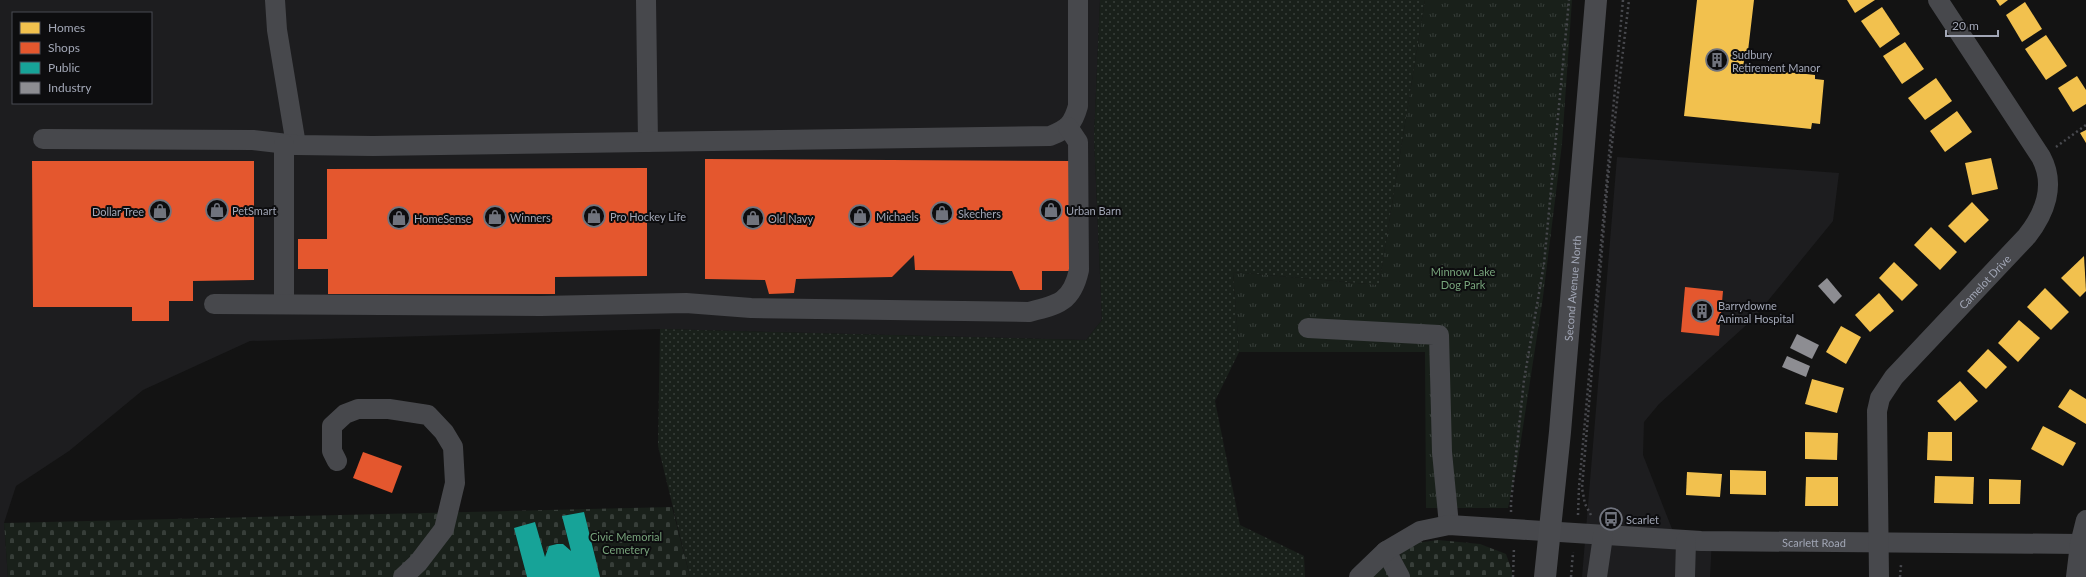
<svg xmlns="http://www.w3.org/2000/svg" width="2086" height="577" font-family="Lato,sans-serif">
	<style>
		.built { fill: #1d1d1f; fill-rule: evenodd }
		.grass { fill: url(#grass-dots) }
		.cemetery { fill: url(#cemetery-stones) }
		.park { fill: url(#park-tufts) }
		.homes { fill: #f2c14e }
		.shops { fill: #e4572e }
		.public { fill: #17a398 }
		.industry { fill: #8d8d92 }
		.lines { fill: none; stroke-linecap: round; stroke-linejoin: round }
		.path { stroke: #48494e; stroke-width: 2.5; stroke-dasharray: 2 3; stroke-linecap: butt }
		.minor { stroke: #47484c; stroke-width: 20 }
		.major { stroke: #494a4e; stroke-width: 22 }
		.labels { text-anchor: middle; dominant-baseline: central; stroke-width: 4; stroke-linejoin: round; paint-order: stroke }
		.poi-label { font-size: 11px; fill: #a2a7b6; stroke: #0d0d0f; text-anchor: start }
		.park-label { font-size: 11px; fill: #77a37b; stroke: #0d0d0f }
		.street-label { font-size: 11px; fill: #a2a7b6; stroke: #0d0d0f }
	</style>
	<defs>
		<pattern id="grass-dots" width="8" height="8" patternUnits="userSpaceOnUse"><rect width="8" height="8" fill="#19201a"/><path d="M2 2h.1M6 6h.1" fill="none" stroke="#373e39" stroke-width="1.8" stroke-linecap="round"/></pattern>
		<pattern id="cemetery-stones" width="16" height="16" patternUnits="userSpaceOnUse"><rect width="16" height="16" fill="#19201a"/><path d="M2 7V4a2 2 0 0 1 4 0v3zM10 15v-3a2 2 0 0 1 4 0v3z" fill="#373e39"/></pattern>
		<pattern id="park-tufts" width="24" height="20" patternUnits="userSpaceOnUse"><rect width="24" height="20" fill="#19201a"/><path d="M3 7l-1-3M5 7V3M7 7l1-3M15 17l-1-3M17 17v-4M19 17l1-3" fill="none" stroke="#373e39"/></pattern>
	</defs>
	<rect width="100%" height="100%" fill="#131313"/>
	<g class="built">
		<path d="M0 0H1100L1094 137 1102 320 1086 340 660 329 250 341 143 390 69 451 16 486 4 523 8 577H0ZM13 13H151V103H13Z"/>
		<polygon points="1617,157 1839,173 1833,221 1753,319 1659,404 1644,422 1643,455 1676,539 1712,540 1710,577 1582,577"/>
	</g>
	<polygon class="grass" points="1100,0 1425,0 1379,285 1233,272 1239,352 1215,401 1240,525 1304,556 1305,577 690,577 658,446 660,329 1086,340 1102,320 1094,137"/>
	<g class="cemetery">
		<polygon points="672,507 690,577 8,577 4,523"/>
		<polygon points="1438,540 1480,544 1506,554 1512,571 1512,577 1373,577 1376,572 1416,543"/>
	</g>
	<polygon class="park" points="1425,0 1572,0 1562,144 1543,297 1517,466 1508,508 1426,508 1425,352 1239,352 1233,272 1379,285"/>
	<g class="homes">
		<polygon points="1697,0 1754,0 1748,51 1745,51 1743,70 1753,72 1754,68 1815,75 1815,79 1824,80 1820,124 1812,123 1811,129 1684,116"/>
		<polygon points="1847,0 1875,0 1855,13"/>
		<polygon points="1996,0 2008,0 2000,6"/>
		<polygon points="2025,2 2042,29 2022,42 2006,15"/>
		<polygon points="1882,7 1900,34 1880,48 1861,21"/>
		<polygon points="2046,35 2067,66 2046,80 2025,49"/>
		<polygon points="1905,42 1924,69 1902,84 1883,56"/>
		<polygon points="2077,76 2086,90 2086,104 2073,112 2058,88"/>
		<polygon points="1936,78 1952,101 1925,120 1908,98"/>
		<polygon points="1957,111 1972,132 1945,152 1930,131"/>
		<polygon points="2086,130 2086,143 2080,133"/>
		<polygon points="1991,158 1998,189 1972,195 1965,163"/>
		<polygon points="1972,202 1989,220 1965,243 1948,226"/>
		<polygon points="1931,227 1957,252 1940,270 1914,245"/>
		<polygon points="2084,256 2086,291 2080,297 2061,278"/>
		<polygon points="1894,262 1918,285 1902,301 1879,278"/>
		<polygon points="2045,288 2069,312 2051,330 2027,307"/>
		<polygon points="1879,293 1894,311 1870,332 1855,315"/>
		<polygon points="2019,320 2040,338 2018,362 1998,343"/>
		<polygon points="1841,326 1861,337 1846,364 1826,352"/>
		<polygon points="1988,349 2007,367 1986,389 1967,371"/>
		<polygon points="1812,379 1844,388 1837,413 1805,404"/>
		<polygon points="1960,381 1978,401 1955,421 1937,401"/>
		<polygon points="2070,389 2086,399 2086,424 2058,407"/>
		<polygon points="2043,426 2076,443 2063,466 2031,449"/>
		<polygon points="1805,432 1838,433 1837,460 1805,459"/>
		<polygon points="1928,432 1952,432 1952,461 1927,460"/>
		<polygon points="1730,470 1766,471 1766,495 1730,494"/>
		<polygon points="1687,472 1722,474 1720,497 1686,495"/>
		<polygon points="1935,476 1974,477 1973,504 1934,503"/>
		<polygon points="1806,477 1838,477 1838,506 1805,506"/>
		<polygon points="1989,479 2021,480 2020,504 1989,504"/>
	</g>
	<g class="shops">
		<polygon points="705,159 1071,161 1071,271 1042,271 1042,290 1020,290 1012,271 915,270 914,255 892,277 796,279 794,293 769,294 765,280 705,279"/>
		<polygon points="32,161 254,161 254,280 193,281 193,301 169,301 169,321 132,321 132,307 33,307"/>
		<polygon points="647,168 647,276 555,277 555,294 328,294 328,269 298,269 298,239 327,239 327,169"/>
		<polygon points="1685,287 1723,291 1719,336 1681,332"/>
		<polygon points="363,452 402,466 392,493 353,478"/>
	</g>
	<polygon class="public" points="584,512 600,577 527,577 514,528 535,522 545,557 549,546 557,544 563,544 571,551 562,516"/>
	<g class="industry">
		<polygon points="1827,278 1842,296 1834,304 1818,286"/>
		<polygon points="1797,334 1819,345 1812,359 1790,348"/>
		<polygon points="1787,356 1810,366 1806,377 1782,367"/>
	</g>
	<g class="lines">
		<g class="path">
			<polyline points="2056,147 2086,125"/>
			<polyline points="1511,512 1511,502 1524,380 1544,264 1569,0"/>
			<polyline points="1578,515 1579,487 1623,0"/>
			<polyline points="1591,515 1585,504 1582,488 1608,178 1629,0"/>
			<polyline points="1513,577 1514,547"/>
			<polyline points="1571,577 1573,552"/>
			<polyline points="1900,577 1901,565"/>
		</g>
		<g class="minor">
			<polyline points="275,0 277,30 296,145"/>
			<polyline points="646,0 648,142"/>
			<path d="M43 139 253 140 296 145 373 146 1050 136C1068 129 1073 124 1078 106V0"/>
			<polyline points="284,144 284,304"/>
			<path d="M214 304 541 306 686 303 751 308 1029 312C1058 305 1072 302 1079 270L1078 142 1068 127"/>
			<polyline points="1308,328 1439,335 1442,452 1449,525"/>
			<polyline points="337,461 332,451 332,426 345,414 358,409 389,409 428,415 444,432 453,447 455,483 444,529 418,563 403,577"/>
			<polyline points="1386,551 1400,577"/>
			<path id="s1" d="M1359 577 1386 551 1420 531 1449 525 1701 541 2080 544"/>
			<polyline points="1597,577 1603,536"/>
			<polyline points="1685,577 1686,541"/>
			<path id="s2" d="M1879 577 1877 411 1880 398 1894 377 2027 236C2045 213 2056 185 2041 157L1938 0"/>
			<polyline points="2076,577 2080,544 2086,520"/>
		</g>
		<path class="major" id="s3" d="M1545 577 1560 432 1596 0"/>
	</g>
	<defs>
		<g id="building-ring" transform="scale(1.15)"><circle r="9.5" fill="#0d0d0f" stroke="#70737d" stroke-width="1.5"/><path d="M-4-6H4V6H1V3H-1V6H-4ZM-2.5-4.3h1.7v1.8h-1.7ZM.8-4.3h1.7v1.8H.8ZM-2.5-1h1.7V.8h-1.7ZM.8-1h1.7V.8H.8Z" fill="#70737d"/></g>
		<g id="shop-ring" transform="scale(1.15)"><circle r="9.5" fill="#0d0d0f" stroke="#70737d" stroke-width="1.5"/><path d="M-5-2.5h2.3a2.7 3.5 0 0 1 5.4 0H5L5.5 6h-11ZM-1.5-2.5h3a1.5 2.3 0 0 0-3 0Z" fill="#70737d"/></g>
		<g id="bus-ring" transform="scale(1.15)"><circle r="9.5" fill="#0d0d0f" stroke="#70737d" stroke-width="1.5"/><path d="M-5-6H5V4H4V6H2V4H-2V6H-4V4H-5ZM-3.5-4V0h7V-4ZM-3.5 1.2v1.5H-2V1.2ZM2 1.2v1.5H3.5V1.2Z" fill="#70737d"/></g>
	</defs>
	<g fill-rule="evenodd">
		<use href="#building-ring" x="1717" y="60"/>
		<use href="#shop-ring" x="217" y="210"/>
		<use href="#shop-ring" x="1051" y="210"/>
		<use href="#shop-ring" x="160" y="211"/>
		<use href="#shop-ring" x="942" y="213"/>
		<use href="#shop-ring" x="594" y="216"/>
		<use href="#shop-ring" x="860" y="216"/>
		<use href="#shop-ring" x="495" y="217"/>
		<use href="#shop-ring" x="399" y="218"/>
		<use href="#shop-ring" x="753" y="218"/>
		<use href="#building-ring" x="1702" y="311"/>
		<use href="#bus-ring" x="1611" y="519"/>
	</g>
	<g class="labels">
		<g class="poi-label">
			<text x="1732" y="54">Sudbury<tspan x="1732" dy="13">Retirement Manor</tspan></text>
			<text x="232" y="210">PetSmart</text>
			<text x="1066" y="210">Urban Barn</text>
			<text x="144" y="211" text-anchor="end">Dollar Tree</text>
			<text x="958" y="213">Skechers</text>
			<text x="610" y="216">Pro Hockey Life</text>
			<text x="876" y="216">Michaels</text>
			<text x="510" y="217">Winners</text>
			<text x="414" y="218">HomeSense</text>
			<text x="768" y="218">Old Navy</text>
			<text x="1718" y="305">Barrydowne<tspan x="1718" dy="13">Animal Hospital</tspan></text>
			<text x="1626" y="519">Scarlet</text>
		</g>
		<g class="park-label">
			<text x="1463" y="271">Minnow Lake<tspan x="1463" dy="13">Dog Park</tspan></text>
			<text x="626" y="536">Civic Memorial<tspan x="626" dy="13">Cemetery</tspan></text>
		</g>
		<g class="street-label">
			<text stroke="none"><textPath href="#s2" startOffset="336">Camelot Drive</textPath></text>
			<text stroke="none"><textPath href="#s3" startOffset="290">Second Avenue North</textPath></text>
			<text stroke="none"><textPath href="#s1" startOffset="472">Scarlett Road</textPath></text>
		</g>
	</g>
	<rect x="12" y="12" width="140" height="92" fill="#0d0d0f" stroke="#494b52"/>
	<rect x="20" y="22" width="20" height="12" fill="#f2c14e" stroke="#494b52"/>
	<text x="48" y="32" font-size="12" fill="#a2a7b6">Homes</text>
	<rect x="20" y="42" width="20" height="12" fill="#e4572e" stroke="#494b52"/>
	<text x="48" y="52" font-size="12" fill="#a2a7b6">Shops</text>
	<rect x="20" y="62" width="20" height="12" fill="#17a398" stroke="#494b52"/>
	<text x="48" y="72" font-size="12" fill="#a2a7b6">Public</text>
	<rect x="20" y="82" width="20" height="12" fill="#8d8d92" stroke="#494b52"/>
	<text x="48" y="92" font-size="12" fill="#a2a7b6">Industry</text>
	<path d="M1946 30v6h52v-6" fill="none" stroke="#a2a7b6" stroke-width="2"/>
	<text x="1952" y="30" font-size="12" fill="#a2a7b6" stroke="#0d0d0f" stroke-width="3" paint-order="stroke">20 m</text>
</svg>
